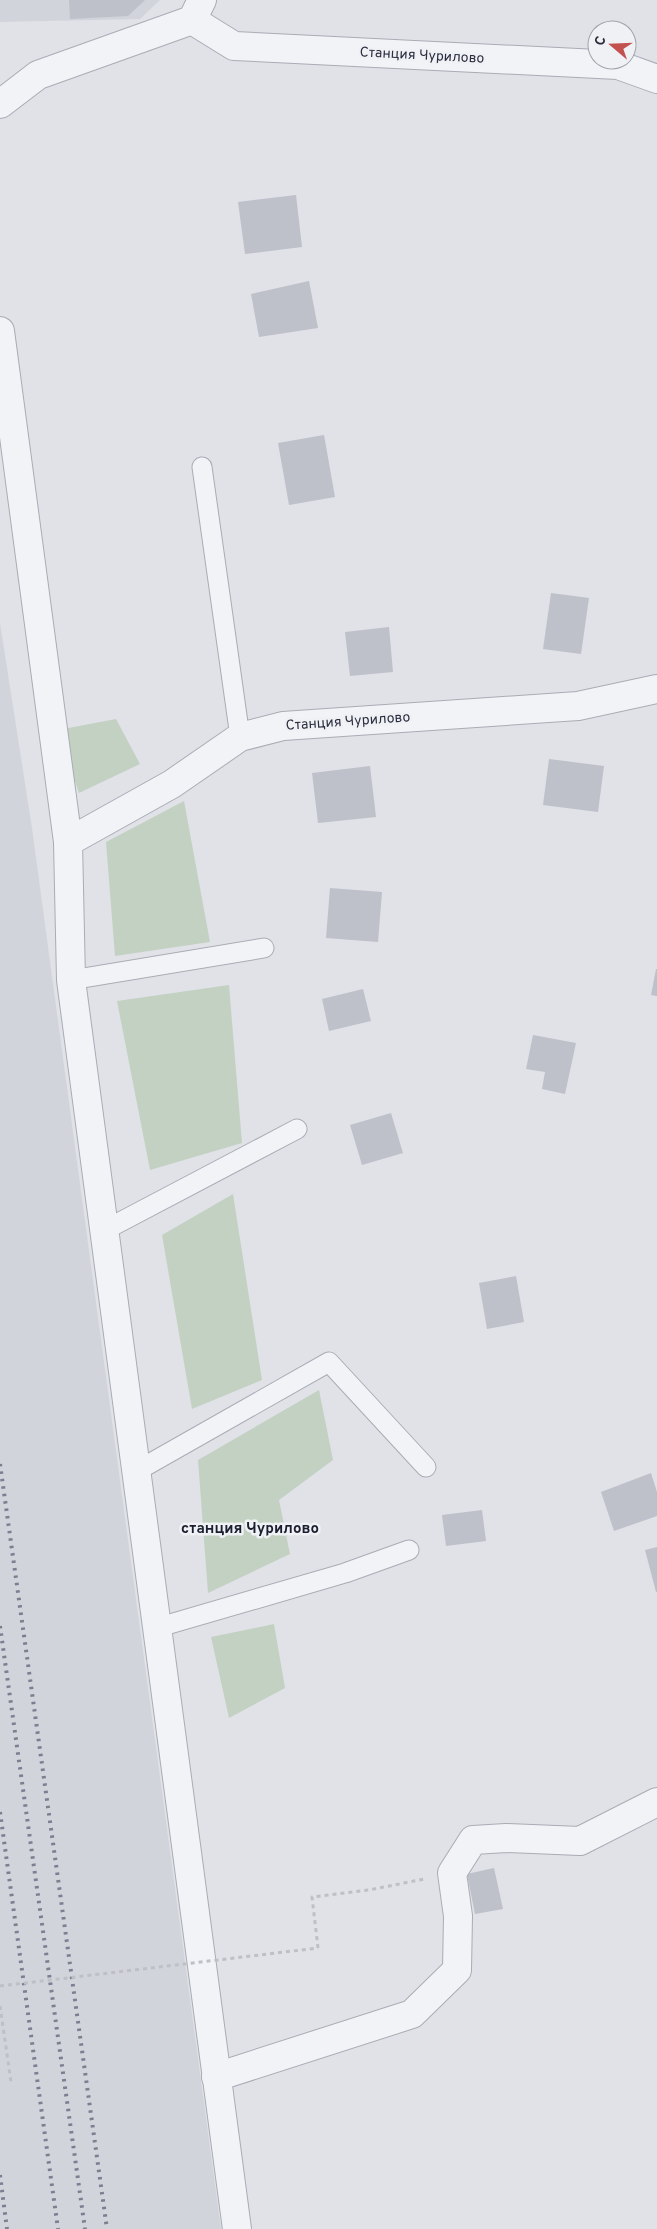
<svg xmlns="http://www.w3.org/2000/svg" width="657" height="2229" font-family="Overpass,sans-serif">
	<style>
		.built { fill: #d2d4dc }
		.green { fill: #c3d1c2 }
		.building { fill: #bec0ca }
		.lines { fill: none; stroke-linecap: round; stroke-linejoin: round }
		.lane-casing { stroke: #a9acb5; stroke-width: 21 }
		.street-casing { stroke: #a9acb5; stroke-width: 30 }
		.path { stroke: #bec0c6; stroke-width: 3; stroke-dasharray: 4 4; stroke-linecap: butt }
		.lane { stroke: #f2f3f6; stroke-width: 19 }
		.street { stroke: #f2f3f6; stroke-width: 28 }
		.rail { stroke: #7b7f90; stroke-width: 4; stroke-dasharray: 2.5 5; stroke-linecap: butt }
		.path-bridge { stroke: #bec0c6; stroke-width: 3; stroke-dasharray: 4 4; stroke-linecap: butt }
		.labels { text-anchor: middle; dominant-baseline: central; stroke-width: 5; stroke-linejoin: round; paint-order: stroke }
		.street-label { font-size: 14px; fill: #2a2e3e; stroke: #eff1f5 }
		.neighbourhood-label { font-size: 15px; font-weight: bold; fill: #1c1f2f; stroke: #eff1f5 }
	</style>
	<rect width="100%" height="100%" fill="#e0e2e8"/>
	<g class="built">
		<polygon points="0,0 160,0 140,19 0,22"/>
		<polygon points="0,623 32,828 221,2229 0,2229"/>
	</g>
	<g class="green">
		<polygon points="116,719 140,764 79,793 58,730"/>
		<polygon points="184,801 210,942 115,956 106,842"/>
		<polygon points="229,985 242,1143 150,1170 117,1001"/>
		<polygon points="233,1194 262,1380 192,1409 162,1235"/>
		<polygon points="319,1390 333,1460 279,1500 290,1554 208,1593 198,1460"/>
		<polygon points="274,1624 285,1688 229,1718 211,1637"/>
	</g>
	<g class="building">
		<polygon points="69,0 145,0 128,16 70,19"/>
		<polygon points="296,195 302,247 245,254 238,202"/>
		<polygon points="309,281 318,328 259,337 251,294"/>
		<polygon points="324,435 335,497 289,505 278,443"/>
		<polygon points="551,593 589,598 581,654 543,649"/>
		<polygon points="389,627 393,672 350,676 345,632"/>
		<polygon points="549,759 604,766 598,812 543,805"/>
		<polygon points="370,766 376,817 318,823 312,773"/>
		<polygon points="330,888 382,892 378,942 326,938"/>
		<polygon points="656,969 657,969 657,996 651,995"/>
		<polygon points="363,989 371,1021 329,1031 322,999"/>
		<polygon points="533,1035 576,1043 565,1094 542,1089 545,1072 526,1069"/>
		<polygon points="391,1113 403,1153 362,1165 350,1125"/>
		<polygon points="516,1276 524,1322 487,1329 479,1283"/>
		<polygon points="651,1473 657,1492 657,1516 614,1531 601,1492"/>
		<polygon points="482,1510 486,1541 446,1546 442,1515"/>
		<polygon points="657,1547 657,1592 656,1592 645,1550"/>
		<polygon points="494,1868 503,1909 475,1914 467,1874"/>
	</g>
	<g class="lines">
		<g class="lane-casing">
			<g id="lane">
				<polyline points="202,467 240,737"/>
				<polyline points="71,980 264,948"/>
				<polyline points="105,1230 297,1129"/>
				<polyline points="135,1472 329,1362 426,1467"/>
				<polyline points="156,1628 345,1573 409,1550"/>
			</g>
		</g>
		<g class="street-casing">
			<g id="street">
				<polyline points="192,20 234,46 618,65 657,79"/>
				<polyline points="0,104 38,75 192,20 202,0"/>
				<polyline points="0,331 68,842 71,980 237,2229"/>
				<polyline points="68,842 172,784 240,737 283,726 578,706 657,689"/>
				<polyline points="216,2077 412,2014 457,1970 458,1916 452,1873 473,1840 506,1838 580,1841 657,1802"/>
			</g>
		</g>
		<g class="path">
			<polyline points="318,1948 312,1897 369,1890 424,1879"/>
			<polyline points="0,2006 11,2082"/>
		</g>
		<use href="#lane" class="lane"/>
		<use href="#street" class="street"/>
		<g class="rail">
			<polyline points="0,1464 107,2229"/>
			<polyline points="0,1626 85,2229"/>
			<polyline points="0,1812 58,2229"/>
			<polyline points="0,2175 7,2229"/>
		</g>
		<polyline class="path-bridge" points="0,1986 318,1948"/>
	</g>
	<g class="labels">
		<g class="street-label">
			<text transform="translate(422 56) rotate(3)">Станция Чурилово</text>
			<text transform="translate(348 722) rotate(-4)">Станция Чурилово</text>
		</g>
		<g class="neighbourhood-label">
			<text x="250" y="1529">станция Чурилово</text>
		</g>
	</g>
	<g transform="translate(612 45) rotate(289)"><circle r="24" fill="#eff1f5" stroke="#a0a3ac"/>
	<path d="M0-4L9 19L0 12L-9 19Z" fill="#c3524f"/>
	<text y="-8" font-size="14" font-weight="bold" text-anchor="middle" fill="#2a2e3e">С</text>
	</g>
</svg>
